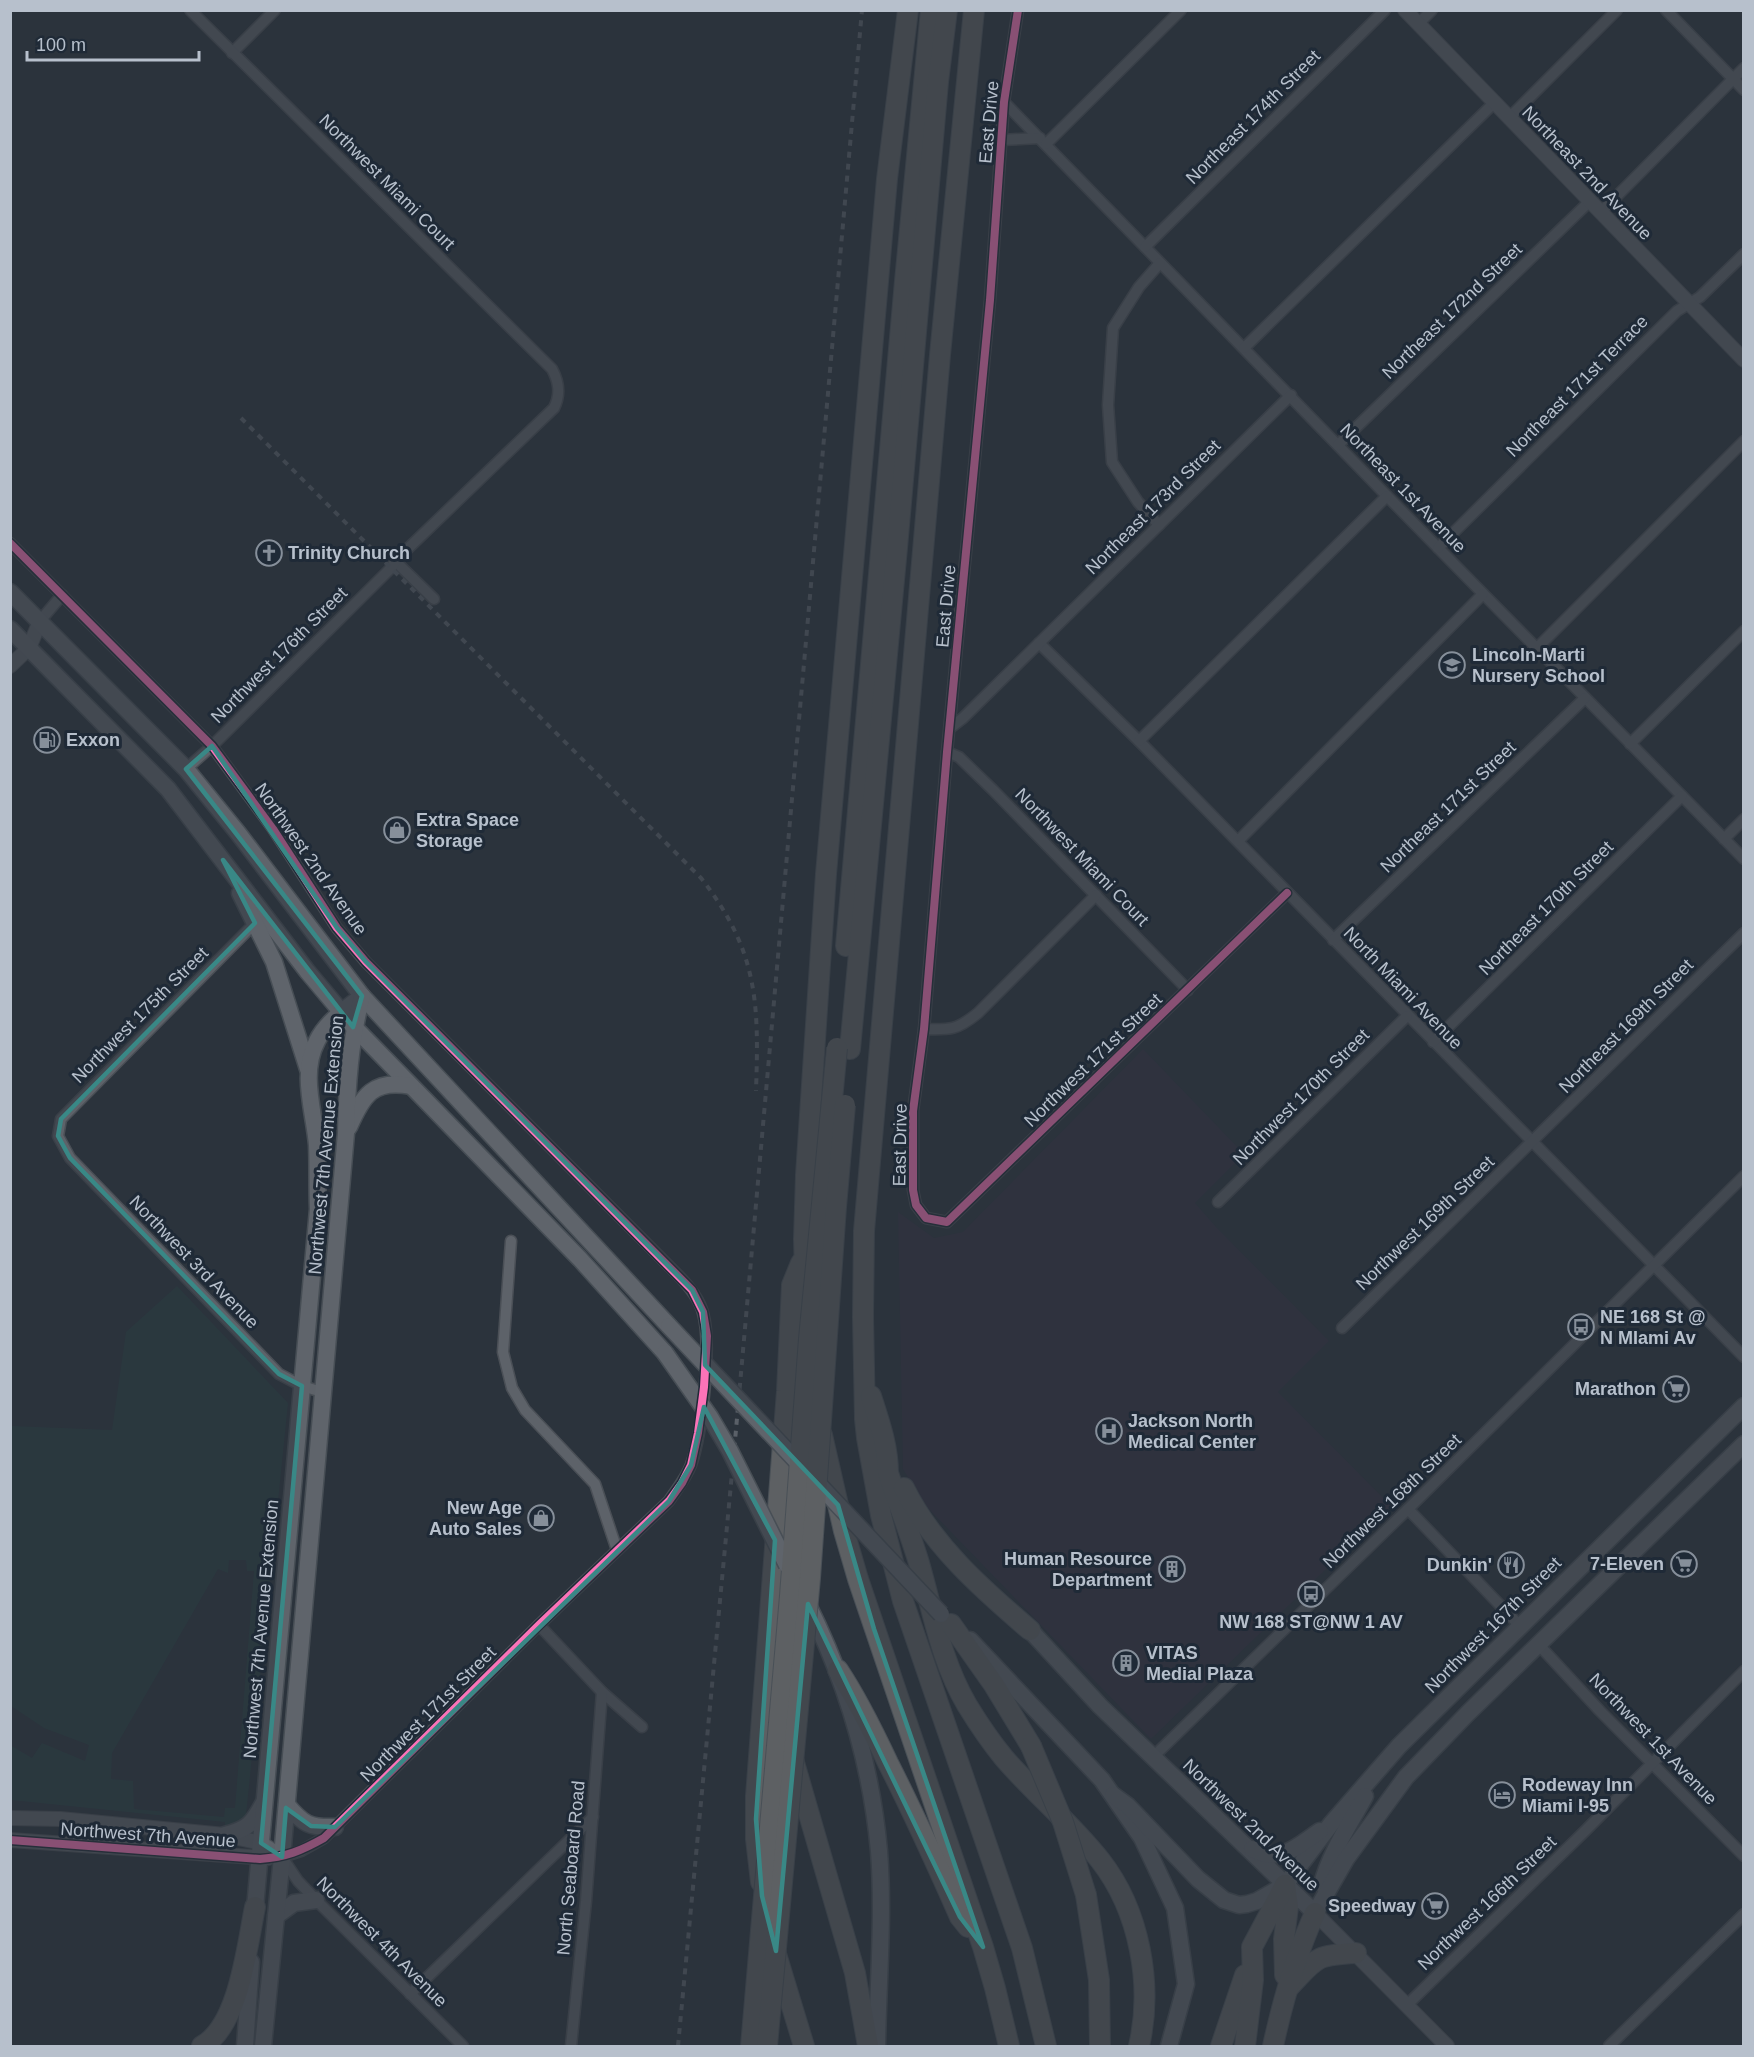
<svg xmlns="http://www.w3.org/2000/svg" width="1754" height="2057" font-family="Arial,sans-serif">
	<style>
		.medical { fill: #333242 }
		.green { fill: #283f42; fill-rule: evenodd }
		.lines { fill: none; stroke-linecap: round; stroke-linejoin: round }
		.minor-casing { stroke: #4a4f56; stroke-width: 13 }
		.tertiary-casing { stroke: #4a4f56; stroke-width: 16 }
		.primary-casing { stroke: #474e55; stroke-width: 19 }
		.motorway-casing { stroke: #495057; stroke-width: 22 }
		.minor { stroke: #5d6269; stroke-width: 10 }
		.tertiary { stroke: #5d6269; stroke-width: 14 }
		.primary { stroke: #5f646b; stroke-width: 16 }
		.motorway { stroke: #5d6063; stroke-width: 20 }
		.rail { stroke: #5a6068; stroke-width: 4; stroke-dasharray: 6 6; stroke-linecap: butt }
		.primary-bridge-casing { stroke: #474e55; stroke-width: 19; stroke-linecap: butt }
		.motorway-bridge-casing { stroke: #495057; stroke-width: 22; stroke-linecap: butt }
		.primary-bridge { stroke: #5f646b; stroke-width: 16 }
		.motorway-bridge { stroke: #5d6063; stroke-width: 20 }
		.cycleway-casing { stroke: #1f2a37; stroke-width: 11 }
		.cycleway { stroke: #fb73b8; stroke-width: 8 }
		.marked { fill: none; stroke: #398886; stroke-width: 4.5; stroke-linejoin: round }
		.labels { text-anchor: middle; dominant-baseline: central; stroke-width: 6; stroke-linejoin: round; paint-order: stroke }
		.street-label { font-size: 18px; fill: #b7c0cc; stroke: #1f2a37 }
		.poi-label { font-size: 18px; font-weight: bold; fill: #b7c0cc; stroke: #1f2a37; text-anchor: start }
	</style>
	<rect width="100%" height="100%" fill="#2b333c"/>
	<polygon class="medical" points="1143,1049 1244,1154 1195,1203 1216,1227 1329,1341 1278,1392 1391,1506 1151,1739 924,1504 903,1469 898,1212 934,1238 963,1232"/>
	<path class="green" d="M177 1286 288 1403 246 1815 245 1819 228 1828 225 1826V1822L11 1800 10 1745 32 1758 42 1743 85 1761 89 1745 44 1728 11 1706V1426L112 1430 126 1332ZM229 1560H246L247 1571H254L235 1808H225L224 1817 134 1809 133 1781 111 1779 112 1753 218 1569 228 1573Z"/>
	<g class="lines">
		<g class="minor-casing">
			<g id="minor">
				<polyline points="1018,10 1004,102 990,300 947,752 924,1029 913,1111 913,1190 916,1205 926,1218 947,1222 1287,893"/>
				<polyline points="1666,10 1744,90"/>
				<polyline points="1418,24 1432,10"/>
				<polyline points="232,53 275,10"/>
				<polyline points="1004,102 1387,496 1744,859"/>
				<polyline points="1509,118 1617,10"/>
				<polyline points="1001,140 1040,138"/>
				<polyline points="1046,144 1181,10"/>
				<polyline points="1601,212 1744,68"/>
				<polyline points="1145,247 1385,10"/>
				<polyline points="1244,348 1494,103"/>
				<polyline points="1338,445 1590,201"/>
				<polyline points="1159,525 1138,502 1112,462 1108,405 1113,328 1139,287 1160,263"/>
				<path d="M10 543 212 746 273 829 337 928 366 962 678 1275C689 1286 699 1298 703 1313 712 1345 702 1434 691 1465 686 1478 677 1489 669 1501L539 1625 324 1838 301 1851 282 1857 298 1881 316 1900 463 2046"/>
				<polyline points="1438,548 1677,311 1700,297 1744,254"/>
				<polyline points="395,561 434,599"/>
				<polyline points="40,621 62,595"/>
				<polyline points="1039,643 1139,741 1744,1357"/>
				<polyline points="1536,649 1744,441"/>
				<polyline points="950,728 963,718 1291,395"/>
				<polyline points="1139,741 1387,496"/>
				<polyline points="1630,744 1744,631"/>
				<polyline points="947,752 959,757 993,790 1188,990"/>
				<path d="M186 769 212 746 391 568 397 559 554 408C561 394 559 382 552 369L190 10"/>
				<polyline points="1724,839 1744,819"/>
				<polyline points="1238,841 1483,594"/>
				<polyline points="255,923 61,1119 58,1136 70,1158 279,1374 302,1386 322,1392"/>
				<polyline points="1333,940 1585,698"/>
				<path d="M924 1029C951 1030 957 1030 978 1013L1096 895"/>
				<polyline points="1433,1042 1682,796"/>
				<polyline points="1218,1202 1407,1016"/>
				<polyline points="511,1241 503,1352 512,1388 525,1410 595,1484 617,1550"/>
				<polyline points="1342,1328 1744,933"/>
				<polyline points="1408,1509 1520,1626"/>
				<polyline points="539,1625 602,1692 642,1727"/>
				<polyline points="1539,1645 1600,1711 1744,1856"/>
				<polyline points="1153,1757 1408,1509 1744,1176"/>
				<polyline points="410,1994 593,1817"/>
				<polyline points="1407,2005 1586,1830 1744,1671"/>
				<polyline points="571,2046 586,1901 602,1692"/>
				<polyline points="1609,2046 1744,1914"/>
			</g>
		</g>
		<g class="tertiary-casing">
			<g id="tertiary">
				<polyline points="1405,10 1744,360"/>
				<polyline points="10,666 29,648 40,621"/>
				<polyline points="10,1818 60,1819 225,1835 261,1843 282,1857"/>
				<polyline points="10,1840 268,1858"/>
				<polyline points="1315,1913 1447,2046"/>
			</g>
		</g>
		<g class="primary-casing">
			<g id="primary">
				<polyline points="10,592 186,769 238,833 362,996 669,1326"/>
				<polyline points="10,629 168,789 307,971 354,1027 580,1259 665,1353"/>
				<polyline points="240,893 274,962 308,1069"/>
				<path d="M349 1127C363 1095 373 1079 411 1086"/>
				<path d="M807 1603C846 1681 871 1763 879 1851 884 1916 878 1982 877 2046"/>
				<polyline points="1030,1630 1100,1706 1315,1913"/>
				<polyline points="970,1640 1102,1780 1142,1838 1175,1908 1186,1984 1169,2046"/>
				<polyline points="1113,1795 1128,1806 1198,1879 1224,1900 1239,1905 1247,1904 1257,1901 1285,1885 1331,1824 1399,1746 1744,1406"/>
				<path d="M287 1805C303 1824 310 1828 335 1827"/>
				<path d="M225 1835C248 1829 252 1824 263 1804"/>
				<path d="M1252 1849C1282 1864 1296 1847 1320 1831"/>
				<path d="M1322 1884C1330 1853 1350 1824 1365 1796"/>
				<polyline points="1315,1913 1346,1859 1406,1777 1468,1713 1744,1444"/>
				<polyline points="276,1916 294,1903 316,1900"/>
				<path d="M254 1919 318 1209C317 1188 318 1166 317 1145 314 1111 300 1073 317 1041 326 1022 346 1009 362 996"/>
				<polyline points="245,2046 251,1962"/>
				<path d="M263 2046 282 1857 346 1133C347 1087 350 1041 362 996"/>
			</g>
		</g>
		<g class="motorway-casing">
			<g id="motorway">
				<polyline points="974,10 940,355 864,1231 863,1317 865,1419 867,1438 881,1515 903,1601 1022,1948 1046,2046"/>
				<polyline points="846,946 905,281 931,10"/>
				<polyline points="850,1049 897,548 938,82 947,10"/>
				<polyline points="806,1305 804,1239 806,1175 826,874 887,179 908,10"/>
				<path d="M871 1396C879 1421 888 1446 888 1473 898 1503 910 1533 919 1563 933 1612 941 1661 967 1705 978 1723 990 1741 1004 1758 1034 1793 1071 1823 1100 1860 1140 1911 1153 1985 1139 2046"/>
				<polyline points="822,1435 844,1531 858,1579 983,1947 995,1988 1009,2046"/>
				<path d="M904 1488C932 1545 982 1589 1030 1630"/>
				<polyline points="951,1624 994,1685 1031,1746"/>
				<path d="M838 1670C858 1700 873 1731 888 1763 914 1814 937 1865 960 1917L968 1927"/>
				<polyline points="793,1759 855,1973 868,2046"/>
				<polyline points="761,1882 756,1839 756,1796 787,1391 792,1285 801,1263"/>
				<polyline points="1086,1895 1099,1980 1100,2046"/>
				<polyline points="776,1954 804,2046"/>
				<polyline points="1285,1975 1284,1939 1288,1907 1285,1885"/>
				<path d="M1289 1987C1317 1958 1314 1955 1356 1953"/>
				<path d="M202 2046C239 2026 247 1946 255 1907"/>
				<polyline points="1221,2046 1245,1975"/>
				<polyline points="1245,2046 1253,1980 1252,1947 1285,1885"/>
				<path d="M1273 2046C1283 2000 1295 1957 1315 1913"/>
			</g>
		</g>
		<use href="#minor" class="minor"/>
		<use href="#tertiary" class="tertiary"/>
		<use href="#primary" class="primary"/>
		<use href="#motorway" class="motorway"/>
		<g class="rail">
			<path d="M241 418 701 878C758 951 759 1002 756 1091"/>
			<polyline points="678,2046 734,1452 862,10"/>
		</g>
		<g class="primary-bridge-casing">
			<g id="primary-bridge">
				<polyline points="669,1326 941,1614"/>
				<polyline points="665,1353 710,1417 730,1451 787,1565"/>
			</g>
		</g>
		<g class="motorway-bridge-casing">
			<g id="motorway-bridge">
				<polyline points="1031,1746 1063,1822 1086,1895"/>
				<polyline points="751,2046 790,1596 809,1339 837,1048"/>
				<polyline points="767,2046 810,1578 836,1207 845,1105"/>
			</g>
		</g>
		<use href="#primary-bridge" class="primary-bridge"/>
		<use href="#motorway-bridge" class="motorway-bridge"/>
		<g class="cycleway-casing">
			<g id="cycleway">
				<polyline points="1018,10 1004,102 990,300 947,752 924,1029 913,1111 913,1190 916,1205 926,1218 947,1222 1287,893"/>
				<path d="M10 543 212 746 273 829 337 928 366 962 692 1290 703 1312 707 1336 704 1387 698 1433 691 1465 682 1483 669 1501 539 1625 324 1838C301 1851 286 1857 260 1859L10 1840"/>
			</g>
		</g>
		<use href="#cycleway" class="cycleway"/>
	</g>
	<path d="M0 0H1754V2057H0ZM212 746 337 928 366 962 692 1290 703 1312 705 1365 838 1505 874 1629 983 1947 960 1917 808 1604 776 1951 762 1896 756 1819 775 1540 704 1407 691 1465 669 1501 335 1827 311 1826 286 1808 282 1857 261 1843 302 1386 279 1374 70 1158 58 1136 61 1119 255 923 223 860 353 1027 362 996 186 769Z" fill="#2b333c" fill-opacity=".55" fill-rule="evenodd"/>
	<path class="marked" d="M212 746 337 928 366 962 692 1290 703 1312 705 1365 838 1505 874 1629 983 1947 960 1917 808 1604 776 1951 762 1896 756 1819 775 1540 704 1407 691 1465 669 1501 335 1827 311 1826 286 1808 282 1857 261 1843 302 1386 279 1374 70 1158 58 1136 61 1119 255 923 223 860 353 1027 362 996 186 769Z"/>
	<defs>
		<g id="church-ring" transform="scale(1.35)"><circle r="9.5" fill="#1f2a37" stroke="#868f9a" stroke-width="1.5"/><path d="M-1.2-6h2.4v3.5h3.3v2.4h-3.3V6h-2.4V-.1h-3.3v-2.4h3.3Z" fill="#868f9a"/></g>
		<g id="school-ring" transform="scale(1.35)"><circle r="9.5" fill="#1f2a37" stroke="#868f9a" stroke-width="1.5"/><path d="M0-5L7-2L0 1L-7-2ZM-4 1L0 2.5L4 1V4Q0 6-4 4Z" fill="#868f9a"/></g>
		<g id="fuel-ring" transform="scale(1.35)"><circle r="9.5" fill="#1f2a37" stroke="#868f9a" stroke-width="1.5"/><path d="M-5.5-6h7V0h2V4h1.3V-2.5L3-4.5l.8-.8L6-3V5H2.5V1h-1V6h-7ZM-4.2-4.7v3.2H.2V-4.7Z" fill="#868f9a"/></g>
		<g id="shop-ring" transform="scale(1.35)"><circle r="9.5" fill="#1f2a37" stroke="#868f9a" stroke-width="1.5"/><path d="M-5-2.5h2.3a2.7 3.5 0 0 1 5.4 0H5L5.5 6h-11ZM-1.5-2.5h3a1.5 2.3 0 0 0-3 0Z" fill="#868f9a"/></g>
		<g id="bus-ring" transform="scale(1.35)"><circle r="9.5" fill="#1f2a37" stroke="#868f9a" stroke-width="1.5"/><path d="M-5-6H5V4H4V6H2V4H-2V6H-4V4H-5ZM-3.5-4V0h7V-4ZM-3.5 1.2v1.5H-2V1.2ZM2 1.2v1.5H3.5V1.2Z" fill="#868f9a"/></g>
		<g id="supermarket-ring" transform="scale(1.35)"><circle r="9.5" fill="#1f2a37" stroke="#868f9a" stroke-width="1.5"/><path d="M-6-5.5h2.5l.6 2H6L4.5 2H-2.5L-4.4-4H-6ZM-1.5 3.2a1.3 1.3 0 1 0 .1 0ZM3 3.2a1.3 1.3 0 1 0 .1 0Z" fill="#868f9a"/></g>
		<g id="hospital-ring" transform="scale(1.35)"><circle r="9.5" fill="#1f2a37" stroke="#868f9a" stroke-width="1.5"/><path d="M-5-5h3v3.5h4V-5h3V5h-3V1.5h-4V5h-3Z" fill="#868f9a"/></g>
		<g id="restaurant-ring" transform="scale(1.35)"><circle r="9.5" fill="#1f2a37" stroke="#868f9a" stroke-width="1.5"/><path d="M-5-6h1v4h1v-4h1v4h1v-4h1v5L-1.5 .5V6h-2V.5L-5-1ZM5-6V6H3V1.5H1.5Q1.5-4 5-6Z" fill="#868f9a"/></g>
		<g id="building-ring" transform="scale(1.35)"><circle r="9.5" fill="#1f2a37" stroke="#868f9a" stroke-width="1.5"/><path d="M-4-6H4V6H1V3H-1V6H-4ZM-2.5-4.3h1.7v1.8h-1.7ZM.8-4.3h1.7v1.8H.8ZM-2.5-1h1.7V.8h-1.7ZM.8-1h1.7V.8H.8Z" fill="#868f9a"/></g>
		<g id="hotel-ring" transform="scale(1.35)"><circle r="9.5" fill="#1f2a37" stroke="#868f9a" stroke-width="1.5"/><path d="M-6-4.5h1.5V1H6V5H4.5V3h-9V5H-6ZM-4 0a1.8 1.8 0 1 1 3.6 0ZM.5 0V-2.5h3Q6-2.5 6 0Z" fill="#868f9a"/></g>
	</defs>
	<g fill-rule="evenodd">
		<use href="#church-ring" x="269" y="553"/>
		<use href="#school-ring" x="1452" y="665"/>
		<use href="#fuel-ring" x="47" y="740"/>
		<use href="#shop-ring" x="397" y="830"/>
		<use href="#bus-ring" x="1581" y="1327"/>
		<use href="#supermarket-ring" x="1676" y="1389"/>
		<use href="#hospital-ring" x="1109" y="1431"/>
		<use href="#shop-ring" x="541" y="1518"/>
		<use href="#supermarket-ring" x="1684" y="1564"/>
		<use href="#restaurant-ring" x="1511" y="1565"/>
		<use href="#building-ring" x="1172" y="1569"/>
		<use href="#bus-ring" x="1311" y="1594"/>
		<use href="#building-ring" x="1126" y="1663"/>
		<use href="#hotel-ring" x="1502" y="1795"/>
		<use href="#supermarket-ring" x="1435" y="1906"/>
	</g>
	<g class="labels">
		<g class="street-label">
			<text transform="translate(1253 117) rotate(-45)">Northeast 174th Street</text>
			<text transform="translate(989 122) rotate(-85)">East Drive</text>
			<text transform="translate(1587 173) rotate(46)">Northeast 2nd Avenue</text>
			<text transform="translate(387 182) rotate(45)">Northwest Miami Court</text>
			<text transform="translate(1452 311) rotate(-44)">Northeast 172nd Street</text>
			<text transform="translate(1577 386) rotate(-45)">Northeast 171st Terrace</text>
			<text transform="translate(1403 488) rotate(46)">Northeast 1st Avenue</text>
			<text transform="translate(1153 507) rotate(-45)">Northeast 173rd Street</text>
			<text transform="translate(946 606) rotate(-85)">East Drive</text>
			<text transform="translate(279 655) rotate(-45)">Northwest 176th Street</text>
			<text transform="translate(1448 807) rotate(-44)">Northeast 171st Street</text>
			<text transform="translate(1082 857) rotate(46)">Northwest Miami Court</text>
			<text transform="translate(311 859) rotate(55)">Northwest 2nd Avenue</text>
			<text transform="translate(1546 908) rotate(-45)">Northeast 170th Street</text>
			<text transform="translate(1403 988) rotate(46)">North Miami Avenue</text>
			<text transform="translate(140 1015) rotate(-45)">Northwest 175th Street</text>
			<text transform="translate(1626 1026) rotate(-45)">Northeast 169th Street</text>
			<text transform="translate(1093 1060) rotate(-44)">Northwest 171st Street</text>
			<text transform="translate(1301 1097) rotate(-45)">Northwest 170th Street</text>
			<text transform="translate(326 1145) rotate(-85)">Northwest 7th Avenue Extension</text>
			<text transform="translate(900 1145) rotate(-89)">East Drive</text>
			<text transform="translate(1425 1223) rotate(-44)">Northwest 169th Street</text>
			<text transform="translate(194 1262) rotate(46)">Northwest 3rd Avenue</text>
			<text transform="translate(1392 1501) rotate(-44)">Northwest 168th Street</text>
			<text transform="translate(1493 1625) rotate(-45)">Northwest 167th Street</text>
			<text transform="translate(261 1629) rotate(-85)">Northwest 7th Avenue Extension</text>
			<text transform="translate(428 1714) rotate(-45)">Northwest 171st Street</text>
			<text transform="translate(1653 1739) rotate(46)">Northwest 1st Avenue</text>
			<text transform="translate(1251 1825) rotate(44)">Northwest 2nd Avenue</text>
			<text transform="translate(148 1835) rotate(4)">Northwest 7th Avenue</text>
			<text transform="translate(571 1868) rotate(-85)">North Seaboard Road</text>
			<text transform="translate(1487 1903) rotate(-44)">Northwest 166th Street</text>
			<text transform="translate(382 1942) rotate(45)">Northwest 4th Avenue</text>
		</g>
		<g class="poi-label">
			<text x="288" y="553">Trinity Church</text>
			<text x="1472" y="655">Lincoln-Marti<tspan x="1472" dy="21">Nursery School</tspan></text>
			<text x="66" y="740">Exxon</text>
			<text x="416" y="820">Extra Space<tspan x="416" dy="21">Storage</tspan></text>
			<text x="1600" y="1317">NE 168 St @<tspan x="1600" dy="21">N MIami Av</tspan></text>
			<text x="1656" y="1389" text-anchor="end">Marathon</text>
			<text x="1128" y="1421">Jackson North<tspan x="1128" dy="21">Medical Center</tspan></text>
			<text x="522" y="1508" text-anchor="end">New Age<tspan x="522" dy="21">Auto Sales</tspan></text>
			<text x="1152" y="1559" text-anchor="end">Human Resource<tspan x="1152" dy="21">Department</tspan></text>
			<text x="1664" y="1564" text-anchor="end">7-Eleven</text>
			<text x="1492" y="1565" text-anchor="end">Dunkin'</text>
			<text x="1311" y="1622" text-anchor="middle">NW 168 ST@NW 1 AV</text>
			<text x="1146" y="1653">VITAS<tspan x="1146" dy="21">Medial Plaza</tspan></text>
			<text x="1522" y="1785">Rodeway Inn<tspan x="1522" dy="21">Miami I-95</tspan></text>
			<text x="1416" y="1906" text-anchor="end">Speedway</text>
		</g>
	</g>
	<rect width="1754" height="2057" fill="none" stroke="#b7c0cc" stroke-width="24"/>
	<path d="M27 51v9h172v-9" fill="none" stroke="#b7c0cc" stroke-width="3"/>
	<text x="36" y="51" font-size="18" fill="#b7c0cc" stroke="#1f2a37" stroke-width="4.5" paint-order="stroke">100 m</text>
</svg>
